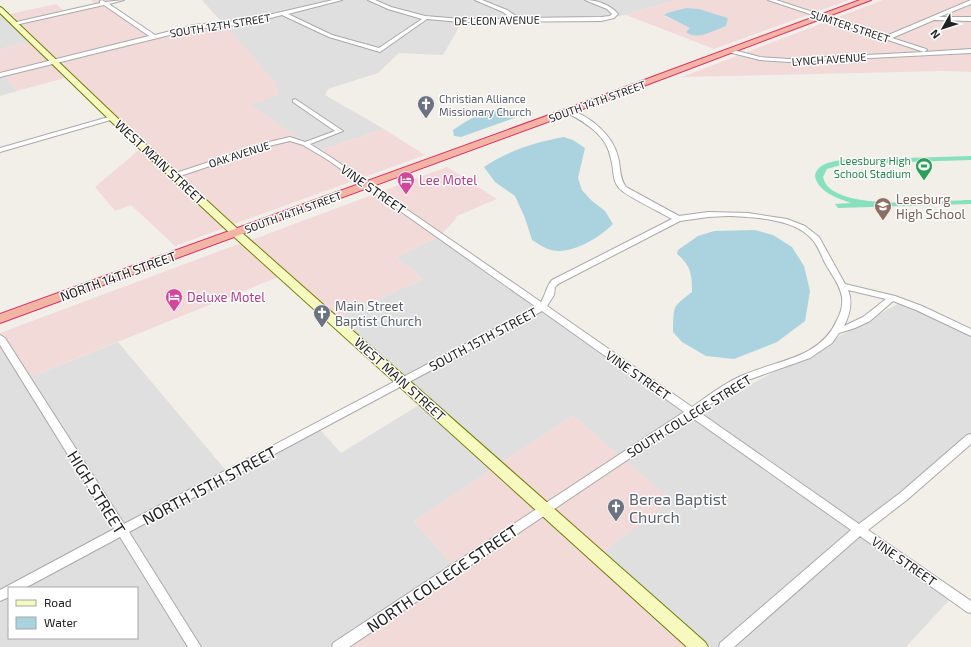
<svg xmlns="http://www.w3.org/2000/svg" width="971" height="647" font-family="'Exo 2',sans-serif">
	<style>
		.residential { fill: #e0dfdf; fill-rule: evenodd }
		.commercial { fill: #f2dad9; fill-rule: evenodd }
		.pitch { fill: #88e0be }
		.water { fill: #aad3df }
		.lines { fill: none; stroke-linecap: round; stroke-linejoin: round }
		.minor-casing { stroke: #a9a9a9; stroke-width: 2 }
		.secondary-casing { stroke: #707d05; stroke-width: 2 }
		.trunk-casing { stroke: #dc2a67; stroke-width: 2 }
		.minor { fill: #fff; fill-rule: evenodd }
		.secondary { fill: #f7fabf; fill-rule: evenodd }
		.trunk { fill: #f2b4a3; fill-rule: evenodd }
		.labels { text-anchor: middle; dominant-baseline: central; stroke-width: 3; stroke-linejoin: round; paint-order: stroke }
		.far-street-label { font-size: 11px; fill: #222; stroke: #fff }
		.far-worship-label { font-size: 11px; fill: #5b616d; stroke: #fff; text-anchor: start }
		.far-leisure-label { font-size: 11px; fill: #27864d; stroke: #fff; text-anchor: end }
		.street-label { font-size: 13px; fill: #222; stroke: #fff }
		.hotel-label { font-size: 13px; fill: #b23c85; stroke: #fff; text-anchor: start }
		.education-label { font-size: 13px; fill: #785e54; stroke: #fff; text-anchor: start }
		.worship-label { font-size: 13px; fill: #5b616d; stroke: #fff; text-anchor: start }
		.near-street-label { font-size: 16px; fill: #222; stroke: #fff }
		.near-worship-label { font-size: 16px; fill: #5b616d; stroke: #fff; text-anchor: start }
	</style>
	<rect width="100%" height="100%" fill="#f2efe9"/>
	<g class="residential">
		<polygon points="202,0 675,0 626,15 602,18 462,22 443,55 399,53 378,73 328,89 325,95 384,129 317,151 250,105 275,82"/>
		<polygon points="0,13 29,42 0,49"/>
		<polygon points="0,73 3,73 17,91 0,96"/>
		<polygon points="440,236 697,414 905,300 971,333 971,437 859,531 952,597 906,647 711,647 603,552 671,500 573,416 502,462 339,317 423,279 396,257"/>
		<path d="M118 342 228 473 315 424 341 453 419 405 491 470 414 521 458 571 348 647H0V351L7 349 26 379ZM9 588H137V638H9Z"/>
	</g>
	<g class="commercial">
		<polygon points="91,0 119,0 105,3 152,37 200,26 225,25 275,82 279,94 251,105 317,151 384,129 425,155 234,224 131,130 10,14 56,4 65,12 96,5"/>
		<path d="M675 0H849L714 49 626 15ZM686 8 699 9 728 18 726 26 700 35 689 30 691 28 664 16 667 13Z"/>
		<polygon points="883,0 971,0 971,72 945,71 682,77"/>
		<polygon points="29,42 65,78 17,91 3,73 0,73 0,49"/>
		<polygon points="140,149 150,158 224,228 175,246 131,205 115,211 95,187"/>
		<polygon points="447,167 497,199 457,216 454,221 440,236 396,257 423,279 339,317 251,240"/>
		<polygon points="241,243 278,277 26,379 7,349 0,351 0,333"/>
		<polygon points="573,416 672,500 603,552 502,462"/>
		<polygon points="491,470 687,647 348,647 458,571 414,521"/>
	</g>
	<path class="pitch" d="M971 156V160L844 164 827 169 823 177C830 214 943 200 971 200V204L838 208 835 204 851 203C837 198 818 192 815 176 817 164 830 162 840 160Z"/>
	<g class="water">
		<path d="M686 8 699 9 728 18 726 26C715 30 696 41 686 32L690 28 664 15 667 13Z"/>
		<path d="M514 109 523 112V115L461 137 454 136 453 130C477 114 484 111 514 109Z"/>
		<path d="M564 137 573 140 585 148 578 178 582 190 591 200 605 211 613 224C599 238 569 257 548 249 543 247 537 243 532 240L525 218 515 196 495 182 484 167C507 151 536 142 564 137Z"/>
		<path d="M755 230 773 235 792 247 804 266 810 291 805 321 777 342 734 359 706 356 682 342 673 332C674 306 671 308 692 292 692 275 691 265 677 254L678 250 698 236 714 231Z"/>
	</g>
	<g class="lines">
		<g class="minor-casing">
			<g id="minor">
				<path d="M102 0 105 2 124 0 109 4 155 35 194 25 247 20 333 0H342L288 14 332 35 379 48 422 19 388 9 368 0H375L391 7 425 16 461 19H512L503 12 475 0H482L507 10 519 18 601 17 610 16 612 14 607 9 585 0C598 0 610 5 618 14L614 18 601 21 461 22 427 19 380 52 329 37 282 15 247 24 194 29 0 77V73L149 36 104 5 15 25 12 23 100 3V1Z"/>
				<polygon points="768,0 776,0 886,36 971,0 971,4 939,17 971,17 971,21 934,20 892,38 926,49 927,50 924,52 971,49 971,53 789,62 760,60 728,52 727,51 730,49 760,57 789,59 924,52"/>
				<path d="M295 99 343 131 310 144 332 158 541 302C546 294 546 287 552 280L672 219C662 213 624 195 619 188 612 180 614 169 611 159 607 135 586 123 566 112V110L568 109C590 116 613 135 618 157 621 168 619 178 626 187L679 216 708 212 748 213 787 219 805 226 819 237 845 284 895 296 922 306 971 329V336L916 310 893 301 870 321 855 328 839 333 832 343 810 358 748 380 728 392 699 412 859 524 900 493 967 435 971 434V444L908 499 868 530 971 601V613L967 612 860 536 734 647H719L720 643 851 530 691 417 349 647H332L333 643 684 412 542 311 129 532 201 647H188L120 537 25 588H9V597L0 601V590L114 529 0 345V335L5 338 124 524 536 307 328 160 303 145 290 141 273 145 177 177H174L170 175 269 142 290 137 305 142 335 131 293 102V100ZM727 216C752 217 793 218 811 238 817 244 821 254 824 261 830 273 840 284 842 297 843 305 841 313 837 320 821 359 773 361 741 376 723 384 708 396 692 407L547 306 554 295 555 287 558 284 680 221 708 217ZM848 290 886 299 863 317 844 326C850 314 853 302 848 290Z"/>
				<polygon points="112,116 115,118 114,119 0,152 0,148"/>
			</g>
		</g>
		<g class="secondary-casing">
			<polygon id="secondary" points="0,7 2,8 130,130 240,231 705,642 708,647 687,647 232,235 124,134 0,13"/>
		</g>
		<g class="trunk-casing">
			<polygon id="trunk" points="860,0 871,0 580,110 0,323 0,314 574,106"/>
		</g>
		<use href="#minor" class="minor"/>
		<use href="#secondary" class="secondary"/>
		<use href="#trunk" class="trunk"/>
	</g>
	<defs>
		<g id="church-pin" transform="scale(0.9)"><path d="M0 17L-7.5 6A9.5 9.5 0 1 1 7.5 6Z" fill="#6b7280" stroke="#fff"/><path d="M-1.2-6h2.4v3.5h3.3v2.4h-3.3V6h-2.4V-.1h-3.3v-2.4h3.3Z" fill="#fff"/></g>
		<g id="stadium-pin" transform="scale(0.9)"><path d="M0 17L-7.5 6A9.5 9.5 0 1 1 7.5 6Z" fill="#2e9e5b" stroke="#fff"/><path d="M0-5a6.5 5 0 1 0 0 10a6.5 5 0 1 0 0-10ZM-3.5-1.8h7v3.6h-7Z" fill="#fff"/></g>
		<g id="hotel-pin" transform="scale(0.9)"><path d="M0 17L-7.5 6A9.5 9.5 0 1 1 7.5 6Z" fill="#d1479c" stroke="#fff"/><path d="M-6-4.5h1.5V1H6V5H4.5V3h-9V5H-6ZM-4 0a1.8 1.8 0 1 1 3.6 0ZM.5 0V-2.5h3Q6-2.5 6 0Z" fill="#fff"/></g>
		<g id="school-pin" transform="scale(0.9)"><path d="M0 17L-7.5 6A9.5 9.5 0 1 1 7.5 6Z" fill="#8d6e63" stroke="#fff"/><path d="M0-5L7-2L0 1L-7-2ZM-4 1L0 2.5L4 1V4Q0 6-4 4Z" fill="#fff"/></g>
	</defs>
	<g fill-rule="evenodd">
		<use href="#church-pin" x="426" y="104"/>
		<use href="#stadium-pin" x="924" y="166"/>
		<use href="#hotel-pin" x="406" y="180"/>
		<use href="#school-pin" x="883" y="206"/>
		<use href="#hotel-pin" x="174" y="297"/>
		<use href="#church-pin" x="322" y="313"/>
		<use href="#church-pin" x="616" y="507"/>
	</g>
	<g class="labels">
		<g class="far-street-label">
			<text transform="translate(497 20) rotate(-1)">DE LEON AVENUE</text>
			<text transform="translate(220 25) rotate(-9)">SOUTH 12TH STREET</text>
			<text transform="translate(850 26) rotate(18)">SUMTER STREET</text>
			<text transform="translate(829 59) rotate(-4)">LYNCH AVENUE</text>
			<text transform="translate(597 101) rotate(-20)">SOUTH 14TH STREET</text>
			<text transform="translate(239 154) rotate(-18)">OAK AVENUE</text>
			<text transform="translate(293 212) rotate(-20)">SOUTH 14TH STREET</text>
		</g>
		<g class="far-worship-label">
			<text x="439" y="98">Christian Alliance<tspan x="439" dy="13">Missionary Church</tspan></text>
		</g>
		<g class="far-leisure-label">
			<text x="911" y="160">Leesburg High<tspan x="911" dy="13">School Stadium</tspan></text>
		</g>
		<g class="street-label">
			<text transform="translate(160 162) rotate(43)">WEST MAIN STREET</text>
			<text transform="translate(373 189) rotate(35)">VINE STREET</text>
			<text transform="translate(118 276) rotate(-20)">NORTH 14TH STREET</text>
			<text transform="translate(483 339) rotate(-28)">SOUTH 15TH STREET</text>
			<text transform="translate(638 375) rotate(35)">VINE STREET</text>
			<text transform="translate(400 379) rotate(42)">WEST MAIN STREET</text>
			<text transform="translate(689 416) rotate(-32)">SOUTH COLLEGE STREET</text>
			<text transform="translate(904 561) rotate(35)">VINE STREET</text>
		</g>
		<g class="hotel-label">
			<text x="419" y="180">Lee Motel</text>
			<text x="187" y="297">Deluxe Motel</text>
		</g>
		<g class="education-label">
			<text x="896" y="199">Leesburg<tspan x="896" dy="15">High School</tspan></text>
		</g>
		<g class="worship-label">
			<text x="335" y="306">Main Street<tspan x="335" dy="15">Baptist Church</tspan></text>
		</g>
		<g class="near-street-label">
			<text transform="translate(209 485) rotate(-28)">NORTH 15TH STREET</text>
			<text transform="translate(97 492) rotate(58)">HIGH STREET</text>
			<text transform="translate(442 578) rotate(-34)">NORTH COLLEGE STREET</text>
		</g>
		<g class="near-worship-label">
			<text x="629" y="498">Berea Baptist<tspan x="629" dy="18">Church</tspan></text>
		</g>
	</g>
	<rect x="8" y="587" width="130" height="52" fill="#ffffff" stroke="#a7a7a7"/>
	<rect x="16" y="600" width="20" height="6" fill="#f7fabf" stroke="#a7a7a7"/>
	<text x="44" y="607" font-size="12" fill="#222222">Road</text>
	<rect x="16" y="617" width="20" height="12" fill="#aad3df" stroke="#a7a7a7"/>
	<text x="44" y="627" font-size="12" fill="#222222">Water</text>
	<g transform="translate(943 28) rotate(231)" stroke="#ffffff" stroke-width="3" paint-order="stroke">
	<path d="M0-3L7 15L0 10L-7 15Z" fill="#222222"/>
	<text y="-6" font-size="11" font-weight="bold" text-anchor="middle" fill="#222222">N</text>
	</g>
</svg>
